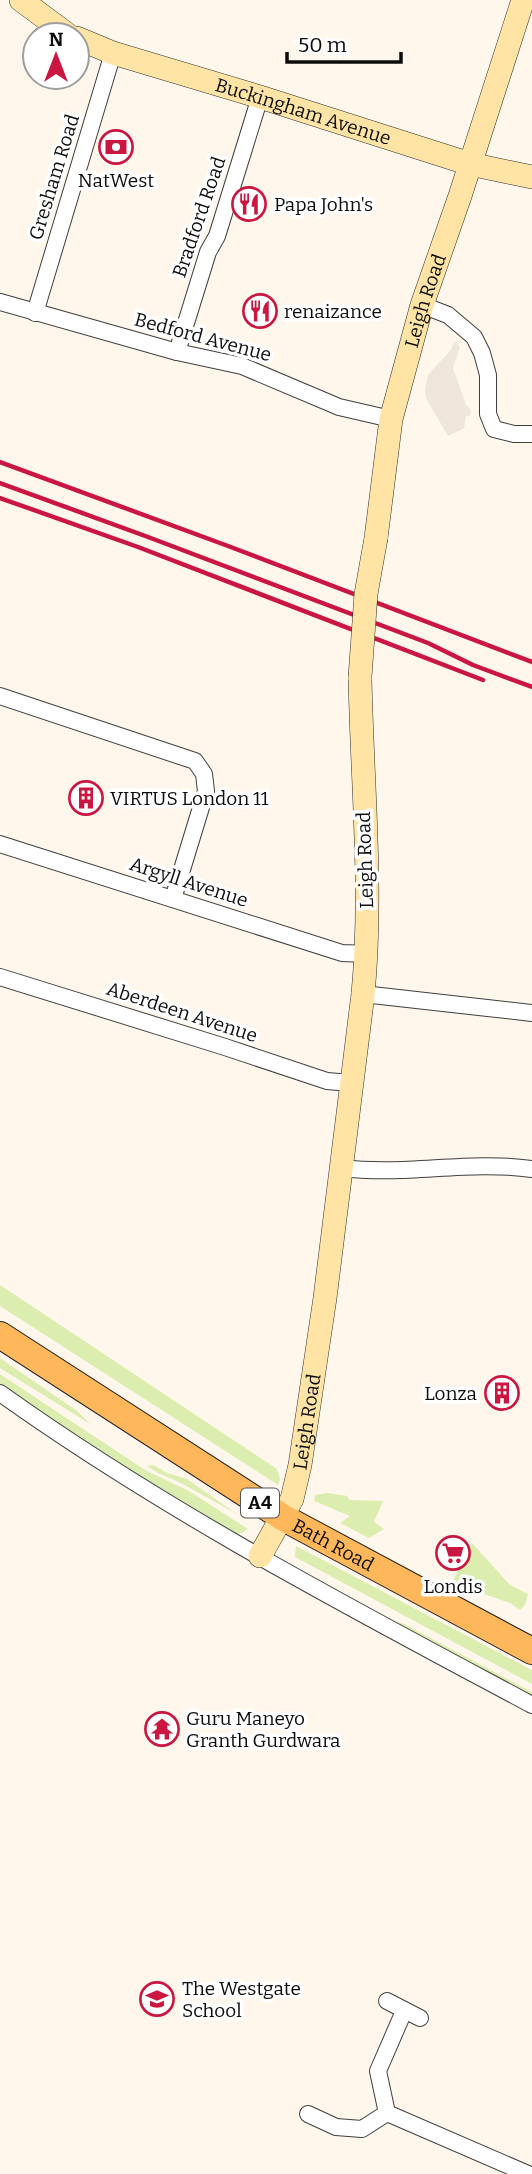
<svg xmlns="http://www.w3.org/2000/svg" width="532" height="2174" font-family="Bitter,serif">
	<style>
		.green { fill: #dcedb0 }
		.plaza { fill: #efe5d9 }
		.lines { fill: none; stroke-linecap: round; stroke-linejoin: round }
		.street-casing { stroke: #3f3f3f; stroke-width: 18 }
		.secondary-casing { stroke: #2e2e2e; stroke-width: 24 }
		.primary-casing { stroke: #1d1d1d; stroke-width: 28 }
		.street { stroke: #fff; stroke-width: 16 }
		.secondary { stroke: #ffe4a6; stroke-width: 23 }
		.primary { stroke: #ffb75b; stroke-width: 26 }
		.rail { stroke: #ca1641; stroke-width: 4.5 }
		.secondary-bridge-casing { stroke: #2e2e2e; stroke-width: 24; stroke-linecap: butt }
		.secondary-bridge { stroke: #ffe4a6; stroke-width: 23 }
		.labels { text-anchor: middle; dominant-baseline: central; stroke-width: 7; stroke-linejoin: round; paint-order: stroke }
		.shield { fill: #fff; stroke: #555; stroke-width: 2 }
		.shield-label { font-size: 18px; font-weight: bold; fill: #0c0c0c }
		.street-label { font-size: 19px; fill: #0c0c0c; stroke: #fff }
		.poi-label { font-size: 19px; fill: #0c0c0c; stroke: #fff; text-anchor: start }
	</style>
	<rect width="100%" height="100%" fill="#fff7eb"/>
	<g class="green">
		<polygon points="0,1285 277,1469 280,1479 278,1485 0,1306"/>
		<polygon points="0,1358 77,1411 90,1424 0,1368"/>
		<polygon points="0,1374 145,1470 189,1491 248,1529 238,1535 129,1469 0,1385"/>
		<polygon points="153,1465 167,1473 187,1479 237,1514 179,1482 158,1473 147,1466"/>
		<polygon points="327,1493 347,1496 350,1500 383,1501 374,1522 384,1529 369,1538 340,1523 350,1516 314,1501 315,1495"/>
		<polygon points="472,1543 510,1585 528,1594 525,1605 520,1610 510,1603 452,1583"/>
		<polygon points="296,1546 532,1670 532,1684 295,1557"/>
		<polygon points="392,1622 402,1623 532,1692 532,1698"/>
	</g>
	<polygon class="plaza" points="455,341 460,347 453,368 466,405 471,410 470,416 466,416 464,428 448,436 426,398 425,391 428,375 450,351"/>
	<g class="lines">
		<g class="street-casing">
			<g id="street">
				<polyline points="0,302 177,352 242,366 339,407 391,419"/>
				<polyline points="422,305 448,315 474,337 482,353 488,375 488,414 494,429 514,434 532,434"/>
				<polyline points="35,313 113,53"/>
				<polyline points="177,352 208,252 217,236 260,97"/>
				<polyline points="0,696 195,761 204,774 206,791 173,899"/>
				<polyline points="0,844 342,953 367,954"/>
				<polyline points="0,977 225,1047 327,1081 351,1083"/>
				<polyline points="363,994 532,1013"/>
				<path d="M342 1168C407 1176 467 1160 532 1169"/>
				<path d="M0 1393C168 1513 351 1608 532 1705"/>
				<polyline points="387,2001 420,2018"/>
				<polyline points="387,2113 528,2174"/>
				<polyline points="387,2113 378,2071 404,2011"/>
				<polyline points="308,2114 336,2127 362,2129 387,2113"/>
			</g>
		</g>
		<g class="secondary-casing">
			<g id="secondary">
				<polyline points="21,0 68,35"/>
				<path id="s1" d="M77 38 113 53 260 97 470 164 532 177"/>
				<path id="s2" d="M376 538 391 419 422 305 460 196 523 0"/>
				<path id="s3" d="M260 1556 292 1499 300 1465 325 1298 363 994C373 889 362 783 360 677"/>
			</g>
		</g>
		<g class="primary-casing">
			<g id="primary">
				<path id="s4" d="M0 1335 282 1517 532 1651"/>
			</g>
		</g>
		<use href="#street" class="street"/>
		<use href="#secondary" class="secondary"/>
		<use href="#primary" class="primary"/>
		<g class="rail">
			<polyline points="0,462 228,546 532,662"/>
			<polyline points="0,483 148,537 428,643 473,665 532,687"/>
			<polyline points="0,498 138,547 483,680"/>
		</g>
		<g class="secondary-bridge-casing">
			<polyline id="secondary-bridge" points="360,677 366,594 376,538"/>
		</g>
		<use href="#secondary-bridge" class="secondary-bridge"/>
	</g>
	<defs>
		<g id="bank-ring" transform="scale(1.75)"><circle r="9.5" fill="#fff" stroke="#ca1641" stroke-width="1.5"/><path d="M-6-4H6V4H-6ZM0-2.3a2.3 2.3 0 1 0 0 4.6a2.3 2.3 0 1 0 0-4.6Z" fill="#ca1641"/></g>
		<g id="restaurant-ring" transform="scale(1.75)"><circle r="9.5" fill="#fff" stroke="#ca1641" stroke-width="1.5"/><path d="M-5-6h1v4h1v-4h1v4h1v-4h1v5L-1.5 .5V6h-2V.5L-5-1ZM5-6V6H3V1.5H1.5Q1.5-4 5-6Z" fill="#ca1641"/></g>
		<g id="building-ring" transform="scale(1.75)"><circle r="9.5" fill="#fff" stroke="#ca1641" stroke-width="1.5"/><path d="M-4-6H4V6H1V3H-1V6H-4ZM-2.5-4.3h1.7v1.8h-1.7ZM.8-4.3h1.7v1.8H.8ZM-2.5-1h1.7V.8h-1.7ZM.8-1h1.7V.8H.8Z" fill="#ca1641"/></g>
		<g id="supermarket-ring" transform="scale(1.75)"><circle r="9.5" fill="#fff" stroke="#ca1641" stroke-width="1.5"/><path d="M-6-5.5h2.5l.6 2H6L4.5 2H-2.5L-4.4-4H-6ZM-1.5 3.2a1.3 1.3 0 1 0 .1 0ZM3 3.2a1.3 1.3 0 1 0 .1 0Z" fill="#ca1641"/></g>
		<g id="temple-ring" transform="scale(1.75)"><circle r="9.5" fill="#fff" stroke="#ca1641" stroke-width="1.5"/><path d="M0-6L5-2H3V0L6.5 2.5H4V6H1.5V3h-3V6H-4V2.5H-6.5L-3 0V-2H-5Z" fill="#ca1641"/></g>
		<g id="school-ring" transform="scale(1.75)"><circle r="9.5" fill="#fff" stroke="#ca1641" stroke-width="1.5"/><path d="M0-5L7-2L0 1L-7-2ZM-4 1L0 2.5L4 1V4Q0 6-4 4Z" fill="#ca1641"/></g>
	</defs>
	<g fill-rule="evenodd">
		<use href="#bank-ring" x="116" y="147"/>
		<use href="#restaurant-ring" x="249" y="204"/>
		<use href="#restaurant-ring" x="260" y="311"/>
		<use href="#building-ring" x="86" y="798"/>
		<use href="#building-ring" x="502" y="1393"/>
		<use href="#supermarket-ring" x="453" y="1553"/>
		<use href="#temple-ring" x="162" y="1729"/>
		<use href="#school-ring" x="157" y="1999"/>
	</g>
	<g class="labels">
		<rect class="shield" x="241" y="1488.5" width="38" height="29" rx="5"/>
		<g class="shield-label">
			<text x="260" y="1503">A4</text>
		</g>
		<g class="street-label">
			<text stroke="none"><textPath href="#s1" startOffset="238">Buckingham Avenue</textPath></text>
			<text transform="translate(54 177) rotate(-73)">Gresham Road</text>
			<text transform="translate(199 217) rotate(-71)">Bradford Road</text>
			<text stroke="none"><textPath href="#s2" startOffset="243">Leigh Road</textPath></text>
			<text transform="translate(203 337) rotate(15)">Bedford Avenue</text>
			<text transform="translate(365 860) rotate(-92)">Leigh Road</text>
			<text transform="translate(189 882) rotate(18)">Argyll Avenue</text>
			<text transform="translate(182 1012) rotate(18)">Aberdeen Avenue</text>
			<text stroke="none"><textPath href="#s3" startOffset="144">Leigh Road</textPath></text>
			<text stroke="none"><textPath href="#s4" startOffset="394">Bath Road</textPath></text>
		</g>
		<g class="poi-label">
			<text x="116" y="180" text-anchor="middle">NatWest</text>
			<text x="274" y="204">Papa John's</text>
			<text x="284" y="311">renaizance</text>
			<text x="110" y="798">VIRTUS London 11</text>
			<text x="477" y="1393" text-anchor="end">Lonza</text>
			<text x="453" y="1586" text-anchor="middle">Londis</text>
			<text x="186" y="1718">Guru Maneyo<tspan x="186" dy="22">Granth Gurdwara</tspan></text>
			<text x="182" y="1988">The Westgate<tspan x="182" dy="22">School</tspan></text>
		</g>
	</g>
	<g transform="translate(56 56)"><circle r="33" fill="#ffffff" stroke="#9e9e9e" stroke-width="2"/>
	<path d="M0-5L12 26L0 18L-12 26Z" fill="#ca1641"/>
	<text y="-10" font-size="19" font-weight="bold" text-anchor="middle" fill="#0c0c0c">N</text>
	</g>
	<path d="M287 52v10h114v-10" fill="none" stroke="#0c0c0c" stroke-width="3.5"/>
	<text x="298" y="52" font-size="21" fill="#0c0c0c" stroke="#ffffff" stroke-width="5" paint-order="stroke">50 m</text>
</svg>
